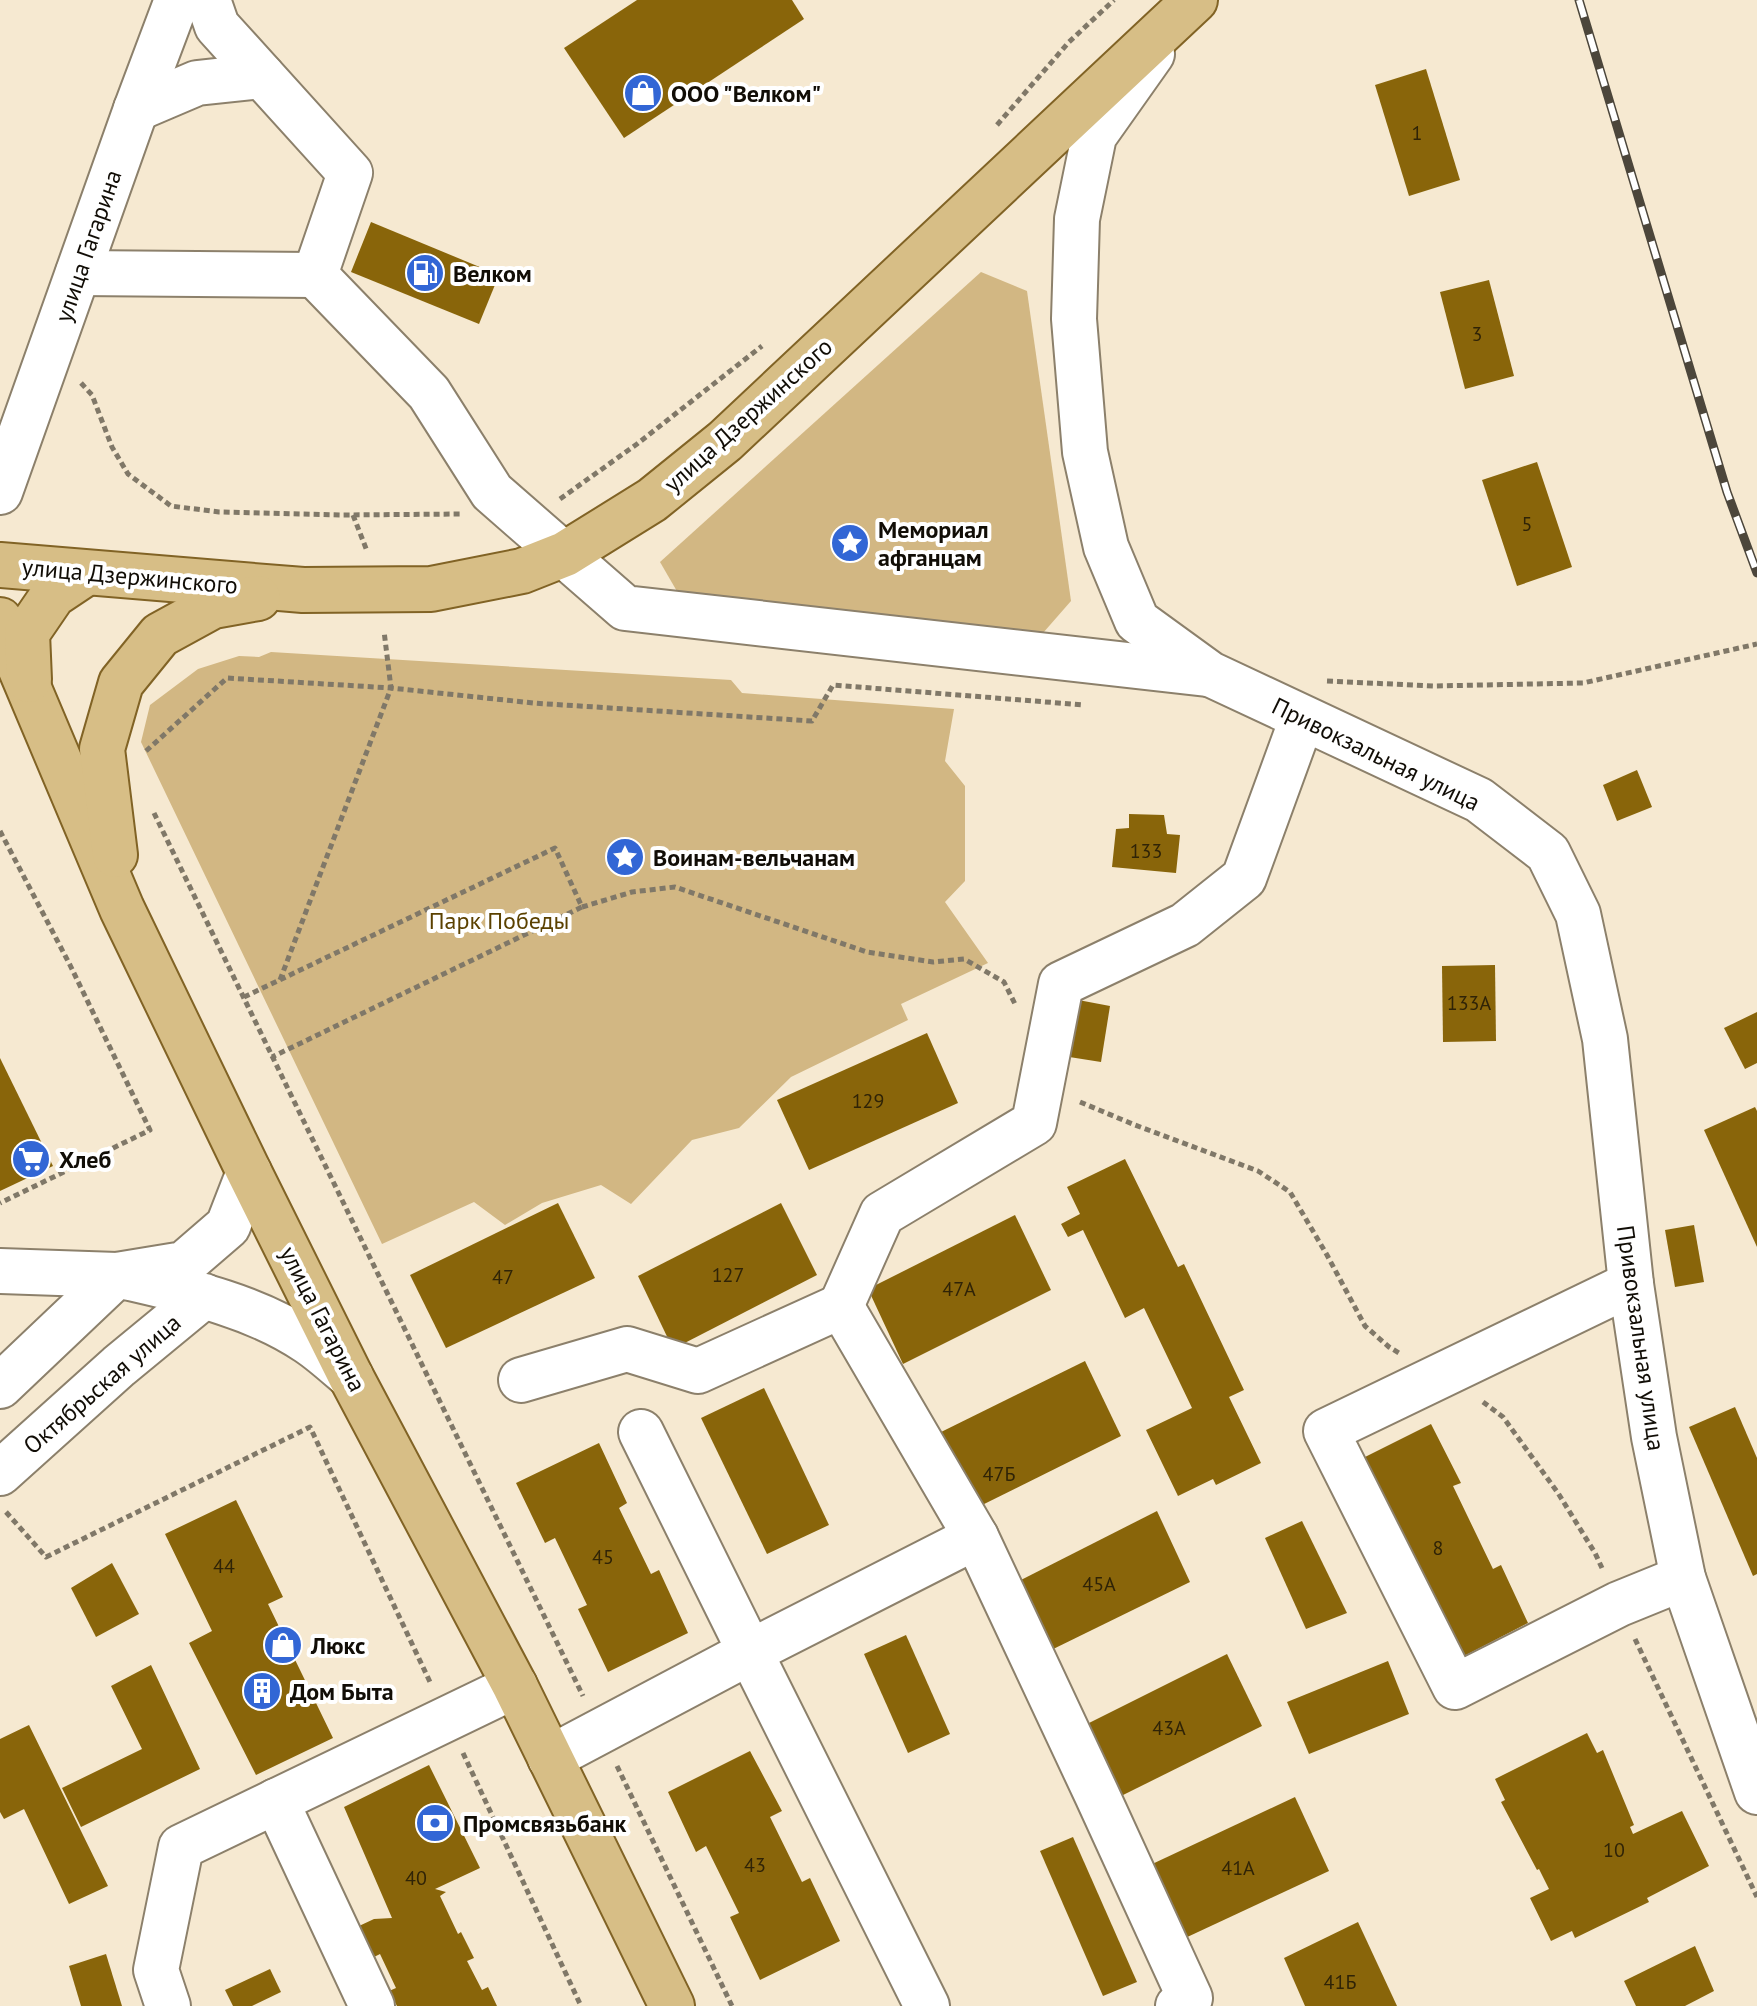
<svg xmlns="http://www.w3.org/2000/svg" width="1757" height="2006" font-family="'PT Sans',sans-serif">
	<style>
		.green { fill: #d2b783 }
		.building { fill: #89650a }
		.lines { fill: none; stroke-linecap: round; stroke-linejoin: round }
		.minor-casing { stroke: #8c806b; stroke-width: 48 }
		.major-casing { stroke: #816325; stroke-width: 48 }
		.path { stroke: #807868; stroke-width: 5; stroke-dasharray: 6 4; stroke-linecap: butt }
		.minor { stroke: #fff; stroke-width: 44 }
		.major { stroke: #d7be86; stroke-width: 44 }
		.rail-casing { stroke: #4c463b; stroke-width: 9 }
		.rail { stroke: #fff; stroke-width: 6; stroke-dasharray: 18; stroke-linecap: butt }
		.labels { text-anchor: middle; dominant-baseline: central; stroke-width: 8; stroke-linejoin: round; paint-order: stroke }
		.number-label { font-size: 20px; fill: #2f2307 }
		.poi-label { font-size: 24px; font-weight: bold; fill: #110d06; stroke: #fff; text-anchor: start }
		.street-label { font-size: 24px; fill: #110d06; stroke: #fff }
		.park-label { font-size: 24px; fill: #5b4100; stroke: #fff }
	</style>
	<rect width="100%" height="100%" fill="#f6e9d1"/>
	<g class="green">
		<polygon points="981,272 1027,291 1071,601 1043,633 682,600 660,562"/>
		<polygon points="271,652 731,680 742,693 954,709 945,761 965,786 965,881 945,902 988,963 901,1004 908,1020 791,1077 739,1128 692,1140 631,1204 601,1185 542,1203 505,1225 474,1202 382,1244 141,742 150,705 198,669 239,656 259,657"/>
	</g>
	<g class="building">
		<polygon points="637,0 792,0 804,19 624,138 564,48"/>
		<polygon points="1426,69 1460,180 1409,196 1375,85"/>
		<polygon points="371,222 499,275 479,324 351,272"/>
		<polygon points="1489,280 1514,376 1465,389 1440,292"/>
		<polygon points="1537,462 1572,567 1517,586 1482,480"/>
		<polygon points="1637,770 1652,807 1617,821 1603,785"/>
		<polygon points="1129,814 1164,815 1167,834 1180,835 1176,873 1112,867 1116,829 1129,828"/>
		<polygon points="1495,965 1496,1041 1443,1042 1442,966"/>
		<polygon points="1073,999 1110,1006 1101,1062 1063,1056"/>
		<polygon points="1757,1012 1757,1063 1745,1069 1724,1028"/>
		<polygon points="927,1033 958,1103 809,1170 777,1100"/>
		<polygon points="0,1058 53,1166 0,1191"/>
		<polygon points="1755,1107 1757,1111 1757,1247 1704,1130"/>
		<polygon points="1125,1159 1178,1267 1184,1264 1244,1390 1229,1397 1261,1463 1216,1485 1213,1479 1178,1496 1146,1430 1192,1408 1144,1308 1125,1318 1083,1230 1068,1237 1061,1224 1080,1214 1067,1187"/>
		<polygon points="558,1203 595,1278 446,1348 410,1275"/>
		<polygon points="781,1203 817,1275 673,1349 638,1276"/>
		<polygon points="1015,1215 1051,1290 903,1364 868,1289"/>
		<polygon points="1694,1225 1704,1282 1675,1287 1665,1230"/>
		<polygon points="1085,1361 1121,1436 970,1511 935,1435"/>
		<polygon points="764,1388 829,1525 767,1554 701,1418"/>
		<polygon points="1735,1407 1757,1458 1757,1574 1753,1576 1689,1427"/>
		<polygon points="1431,1424 1461,1483 1453,1486 1493,1569 1501,1565 1528,1623 1441,1668 1341,1469"/>
		<polygon points="599,1443 627,1503 619,1508 651,1574 659,1570 688,1633 608,1672 578,1609 587,1605 555,1538 545,1543 516,1483"/>
		<polygon points="236,1500 283,1597 268,1604 333,1738 256,1775 189,1643 212,1631 165,1534"/>
		<polygon points="1157,1511 1190,1582 1041,1655 1009,1586"/>
		<polygon points="1302,1521 1347,1613 1306,1629 1265,1538"/>
		<polygon points="112,1563 139,1614 96,1637 71,1588"/>
		<polygon points="906,1635 950,1734 908,1753 864,1654"/>
		<polygon points="1227,1654 1262,1726 1111,1801 1077,1729"/>
		<polygon points="1388,1661 1409,1714 1309,1754 1287,1702"/>
		<polygon points="151,1665 200,1769 81,1827 62,1788 142,1749 111,1686"/>
		<polygon points="29,1725 108,1886 69,1904 24,1809 4,1819 0,1812 0,1739"/>
		<polygon points="1587,1733 1597,1753 1603,1750 1634,1825 1630,1827 1633,1834 1682,1811 1709,1866 1647,1898 1649,1902 1575,1938 1572,1931 1551,1941 1530,1898 1549,1889 1539,1869 1537,1870 1501,1802 1505,1800 1495,1779"/>
		<polygon points="750,1751 782,1811 770,1817 802,1882 810,1878 840,1941 760,1980 730,1917 739,1913 706,1846 696,1852 668,1792"/>
		<polygon points="429,1765 480,1868 435,1889 446,1892 440,1896 458,1934 461,1932 474,1958 467,1961 482,1990 488,1987 497,2006 397,2006 389,1991 396,1988 380,1954 374,1957 359,1926 374,1919 392,1918 344,1807"/>
		<polygon points="1295,1797 1329,1871 1183,1939 1148,1866"/>
		<polygon points="1073,1837 1137,1982 1103,1996 1040,1851"/>
		<polygon points="1358,1922 1397,2006 1305,2006 1284,1958"/>
		<polygon points="1695,1946 1714,1991 1685,2006 1636,2006 1624,1981"/>
		<polygon points="106,1954 122,2006 81,2006 69,1966"/>
		<polygon points="270,1969 281,1992 252,2006 233,2006 225,1990"/>
	</g>
	<g class="lines">
		<g class="minor-casing">
			<g id="minor">
				<polyline points="208,0 217,26 350,173 315,275 429,393 492,492 625,608 1207,674"/>
				<polyline points="1152,54 1094,136 1077,219 1074,319 1085,452 1106,547 1137,621 1210,674 1479,800 1548,853 1578,914 1605,1039 1631,1284 1654,1437 1683,1578 1757,1792"/>
				<polyline points="136,109 197,83 262,76"/>
				<polyline points="78,273 315,275"/>
				<polyline points="0,492 136,109 177,0"/>
				<polyline points="0,1271 117,1275 184,1264 228,1226 249,1172"/>
				<polyline points="1631,1284 1326,1431 1455,1687 1619,1604 1683,1578"/>
				<polyline points="841,1306 882,1214 1034,1123 1061,984 1185,925 1244,878 1302,719"/>
				<polyline points="521,1380 627,1349 698,1371 841,1306 976,1537 750,1652 927,2006"/>
				<path d="M0 1386 117 1275C181 1290 252 1304 308 1342 323 1352 337 1365 351 1377"/>
				<polyline points="0,1473 119,1366 204,1296"/>
				<polyline points="976,1537 1097,1795 1190,1998 1178,2006"/>
				<polyline points="550,1758 750,1652 641,1432"/>
				<polyline points="276,1801 372,2006"/>
				<polyline points="168,2006 156,1970 181,1847 515,1686"/>
			</g>
		</g>
		<g class="major-casing">
			<g id="major">
				<polyline points="0,565 303,590 431,589 522,571 565,554 652,500 725,441 1195,0"/>
				<polyline points="0,620 122,909 249,1172 351,1377 515,1686 672,2006"/>
				<polyline points="29,680 27,633 53,595 86,573"/>
				<polyline points="115,855 102,749 121,683 160,635 213,606 258,598"/>
			</g>
		</g>
		<g class="path">
			<polyline points="997,125 1069,42 1114,0"/>
			<polyline points="81,383 92,395 112,447 128,474 171,506 219,512 341,515 460,514"/>
			<polyline points="560,499 637,444 762,346"/>
			<polyline points="353,515 367,551"/>
			<polyline points="1327,681 1433,686 1583,683 1757,644"/>
			<polyline points="146,751 227,678 391,688 533,703 812,721 833,685 1084,705"/>
			<polyline points="154,813 583,1696"/>
			<polyline points="0,831 70,965 150,1130 0,1203"/>
			<polyline points="582,907 632,892 675,887 867,952 933,962 964,959 1004,982 1015,1004"/>
			<polyline points="280,980 391,688 384,631"/>
			<polyline points="244,997 555,848 582,907 272,1057"/>
			<polyline points="1080,1102 1135,1125 1258,1171 1290,1192 1327,1255 1365,1326 1389,1347 1399,1353"/>
			<polyline points="1483,1402 1503,1417 1558,1493 1595,1553 1602,1568"/>
			<polyline points="6,1512 46,1557 310,1427 430,1682"/>
			<polyline points="1635,1639 1757,1897"/>
			<polyline points="463,1753 581,2006"/>
			<polyline points="617,1766 732,2006"/>
		</g>
		<use href="#minor" class="minor"/>
		<use href="#major" class="major"/>
		<g class="rail-casing">
			<polyline id="rail" points="1579,0 1727,492 1757,573"/>
		</g>
		<use href="#rail" class="rail"/>
	</g>
	<defs>
		<g id="shop-disc" transform="scale(2)"><circle r="9.5" fill="#3266d5" stroke="#fff"/><path d="M-5-2.5h2.3a2.7 3.5 0 0 1 5.4 0H5L5.5 6h-11ZM-1.5-2.5h3a1.5 2.3 0 0 0-3 0Z" fill="#fff"/></g>
		<g id="fuel-disc" transform="scale(2)"><circle r="9.5" fill="#3266d5" stroke="#fff"/><path d="M-5.5-6h7V0h2V4h1.3V-2.5L3-4.5l.8-.8L6-3V5H2.5V1h-1V6h-7ZM-4.2-4.7v3.2H.2V-4.7Z" fill="#fff"/></g>
		<g id="sight-disc" transform="scale(2)"><circle r="9.5" fill="#3266d5" stroke="#fff"/><path d="M0-6L1.8-2.2L6-1.7L2.9 1.2L3.7 5.4L0 3.3L-3.7 5.4L-2.9 1.2L-6-1.7L-1.8-2.2Z" fill="#fff"/></g>
		<g id="supermarket-disc" transform="scale(2)"><circle r="9.5" fill="#3266d5" stroke="#fff"/><path d="M-6-5.5h2.5l.6 2H6L4.5 2H-2.5L-4.4-4H-6ZM-1.5 3.2a1.3 1.3 0 1 0 .1 0ZM3 3.2a1.3 1.3 0 1 0 .1 0Z" fill="#fff"/></g>
		<g id="building-disc" transform="scale(2)"><circle r="9.5" fill="#3266d5" stroke="#fff"/><path d="M-4-6H4V6H1V3H-1V6H-4ZM-2.5-4.3h1.7v1.8h-1.7ZM.8-4.3h1.7v1.8H.8ZM-2.5-1h1.7V.8h-1.7ZM.8-1h1.7V.8H.8Z" fill="#fff"/></g>
		<g id="bank-disc" transform="scale(2)"><circle r="9.5" fill="#3266d5" stroke="#fff"/><path d="M-6-4H6V4H-6ZM0-2.3a2.3 2.3 0 1 0 0 4.6a2.3 2.3 0 1 0 0-4.6Z" fill="#fff"/></g>
	</defs>
	<g fill-rule="evenodd">
		<use href="#shop-disc" x="643" y="93"/>
		<use href="#fuel-disc" x="425" y="273"/>
		<use href="#sight-disc" x="850" y="543"/>
		<use href="#sight-disc" x="625" y="857"/>
		<use href="#supermarket-disc" x="31" y="1159"/>
		<use href="#shop-disc" x="283" y="1645"/>
		<use href="#building-disc" x="262" y="1691"/>
		<use href="#bank-disc" x="435" y="1823"/>
	</g>
	<g class="labels">
		<g class="number-label">
			<text x="1417" y="133">1</text>
			<text x="1477" y="334">3</text>
			<text x="1527" y="524">5</text>
			<text x="1146" y="851">133</text>
			<text x="1469" y="1003">133А</text>
			<text x="868" y="1101">129</text>
			<text x="728" y="1275">127</text>
			<text x="503" y="1277">47</text>
			<text x="959" y="1289">47А</text>
			<text x="999" y="1474">47Б</text>
			<text x="1438" y="1548">8</text>
			<text x="603" y="1557">45</text>
			<text x="224" y="1566">44</text>
			<text x="1099" y="1584">45А</text>
			<text x="1169" y="1728">43А</text>
			<text x="1614" y="1850">10</text>
			<text x="755" y="1865">43</text>
			<text x="1238" y="1868">41А</text>
			<text x="416" y="1878">40</text>
			<text x="1340" y="1982">41Б</text>
		</g>
		<g class="poi-label">
			<text x="671" y="93">ООО "Велком"</text>
			<text x="453" y="273">Велком</text>
			<text x="878" y="529">Мемориал<tspan x="878" dy="28">афганцам</tspan></text>
			<text x="653" y="857">Воинам-вельчанам</text>
			<text x="59" y="1159">Хлеб</text>
			<text x="311" y="1645">Люкс</text>
			<text x="290" y="1691">Дом Быта</text>
			<text x="463" y="1823">Промсвязьбанк</text>
		</g>
		<g class="street-label">
			<text transform="translate(88 246) rotate(-71)">улица Гагарина</text>
			<text transform="translate(748 415) rotate(-42)">улица Дзержинского</text>
			<text transform="translate(130 576) rotate(5)">улица Дзержинского</text>
			<text transform="translate(1376 754) rotate(26)">Привокзальная улица</text>
			<text transform="translate(323 1319) rotate(63)">улица Гагарина</text>
			<text transform="translate(1641 1338) rotate(82)">Привокзальная улица</text>
			<text transform="translate(102 1384) rotate(-41)">Октябрьская улица</text>
		</g>
		<g class="park-label">
			<text x="499" y="920">Парк Победы</text>
		</g>
	</g>
</svg>
